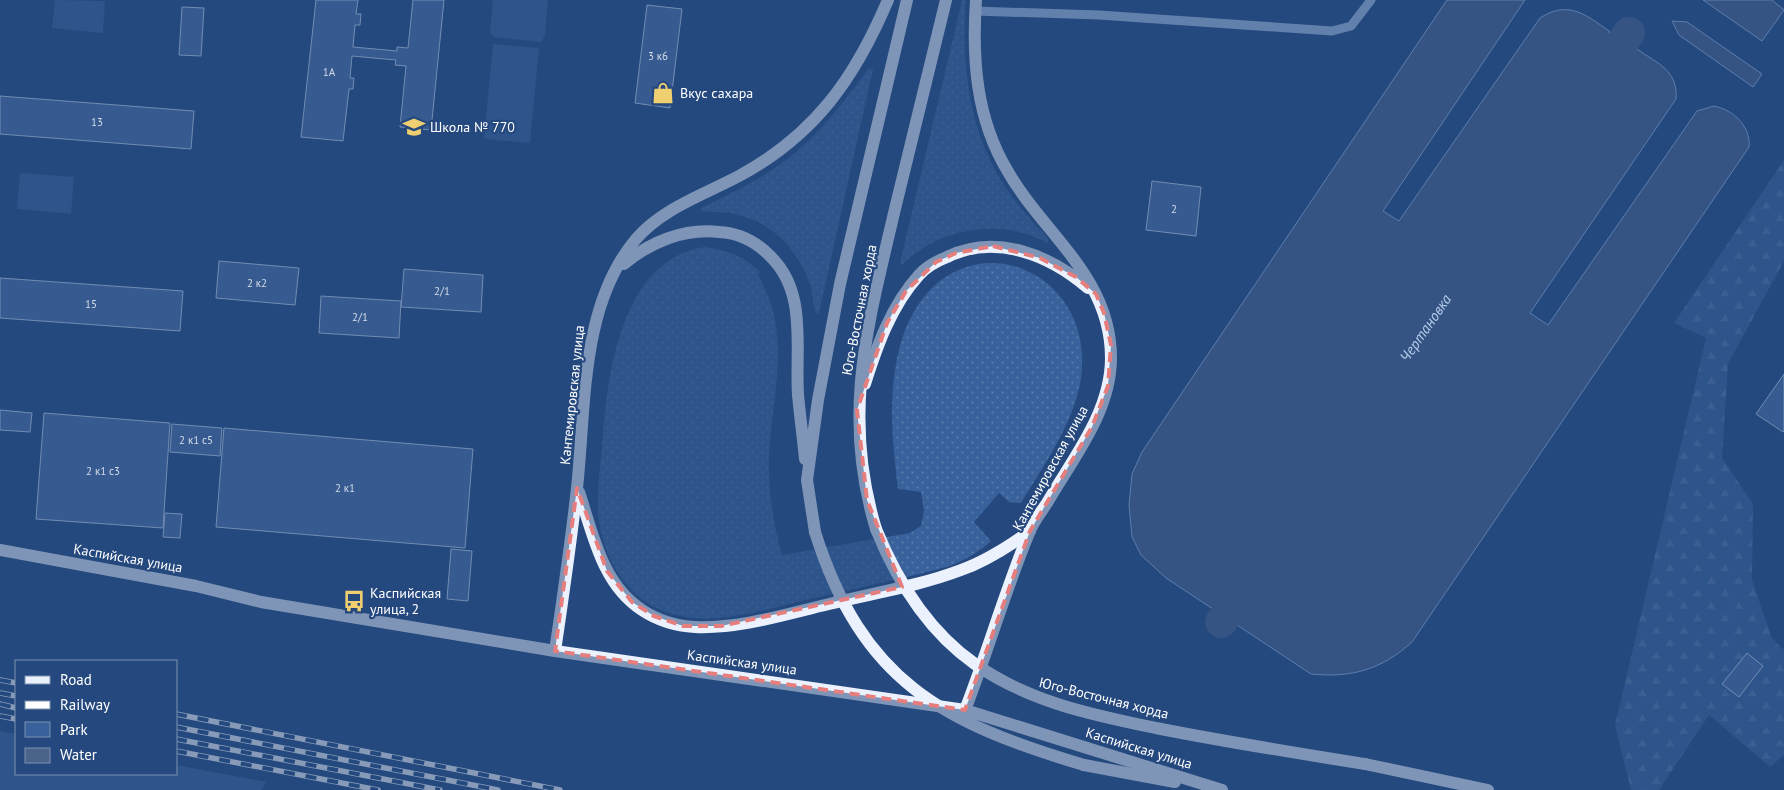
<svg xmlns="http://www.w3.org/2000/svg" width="1784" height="790" font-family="'PT Sans',sans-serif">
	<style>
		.grass { fill: url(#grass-dots) }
		.forest { fill: url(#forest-firs) }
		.park { fill: #39629c }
		.water { fill: #49638a; stroke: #a0bee6 }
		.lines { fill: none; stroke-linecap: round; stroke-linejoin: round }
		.river { stroke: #49638a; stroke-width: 32 }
		.building { fill: #4e72a7; stroke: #cedef4 }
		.minor { stroke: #abc3e5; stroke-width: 9 }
		.major { stroke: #ecf2fd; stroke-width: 12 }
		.rail-casing { stroke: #fff; stroke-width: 5.5 }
		.rail { stroke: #25497e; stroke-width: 4; stroke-dasharray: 11; stroke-linecap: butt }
		.major-bridge { stroke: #ecf2fd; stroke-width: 12 }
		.marked { fill: none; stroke: #e67e7e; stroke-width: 4; stroke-dasharray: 10 6; stroke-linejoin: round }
		.labels { text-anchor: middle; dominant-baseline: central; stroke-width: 4.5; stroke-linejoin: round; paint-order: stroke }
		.number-label { font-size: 11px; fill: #d3dce9 }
		.poi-label { font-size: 14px; fill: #fff; stroke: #25497e; text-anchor: start }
		.street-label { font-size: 14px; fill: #fff; stroke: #25497e }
		.water-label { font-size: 15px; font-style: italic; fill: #b7cded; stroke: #25497e }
	</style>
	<defs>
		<pattern id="grass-dots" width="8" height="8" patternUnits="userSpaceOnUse" patternTransform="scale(1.25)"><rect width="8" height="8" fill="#39629c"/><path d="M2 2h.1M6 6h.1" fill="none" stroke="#577aab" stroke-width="1.8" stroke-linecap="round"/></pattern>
		<pattern id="forest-firs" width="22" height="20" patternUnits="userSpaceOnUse" patternTransform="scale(1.25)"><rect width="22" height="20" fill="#39629c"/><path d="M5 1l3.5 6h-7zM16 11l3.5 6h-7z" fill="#577aab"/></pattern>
	</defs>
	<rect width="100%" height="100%" fill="#25497e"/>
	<g class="grass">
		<path d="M962 0H966C961 65 969 133 1006 188 1015 201 1025 213 1035 225 1040 230 1047 235 1049 242L1047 243C1001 217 939 228 902 265L900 263Z"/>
		<path d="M869 68 873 69 819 313 817 314C811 306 814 291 809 281 795 247 773 223 735 214 724 211 712 213 701 211V208C723 197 745 187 766 174 809 147 839 109 869 68Z"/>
		<path d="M704 247C726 250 743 255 760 272L758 275C793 335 772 392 769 457 768 490 773 522 782 555L910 533 921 526 924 511 921 492 898 489C892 441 887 387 902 339 944 211 1097 259 1081 378 1074 423 1044 465 1021 503L1009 502 999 493 974 522 991 541C978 553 966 559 950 566 905 578 859 588 814 598 769 608 722 626 676 615 628 604 601 558 598 511 597 486 601 460 603 435 608 369 623 260 704 247Z"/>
	</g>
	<polygon class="forest" points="1784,160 1784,261 1728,364 1722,458 1753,504 1752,580 1772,638 1784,650 1784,755 1770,767 1709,715 1659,790 1631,790 1615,725 1706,338 1674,323"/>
	<g class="park">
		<polygon points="55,0 105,1 103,33 52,28"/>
		<polygon points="493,0 548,0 545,36 541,42 493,37 490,31"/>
		<polygon points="493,44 539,48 530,143 484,139"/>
		<polygon points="20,173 74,177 71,214 17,209"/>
		<polygon points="0,731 16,734 16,774 176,774 176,765 266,782 261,790 0,790"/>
	</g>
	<g class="water">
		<path d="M1447 0H1525L1383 211 1399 221 1540 18C1568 0 1585 14 1609 31L1610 36 1219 604 1237 616 1634 49H1637C1658 64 1678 70 1676 99L1530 313 1548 325 1697 111 1714 106C1734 110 1751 127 1749 147L1412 642C1381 670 1351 678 1311 674L1166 578 1141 555 1132 537 1129 505 1132 474 1142 452Z"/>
		<polygon points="1703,0 1772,0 1784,10 1762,41"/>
		<polygon points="1672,21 1687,22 1762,74 1753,87 1679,35"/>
	</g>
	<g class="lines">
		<path class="river" id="s1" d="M1221 622 1629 33"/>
	</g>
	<g class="building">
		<polygon points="316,0 358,0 356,14 361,14 360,25 355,25 353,47 397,51 397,47 408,48 413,0 444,0 431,130 400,127 406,66 395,65 396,60 352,56 350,78 354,78 353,89 349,89 343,141 301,137"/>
		<polygon points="647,5 682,9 670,108 635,103"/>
		<polygon points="182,7 204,8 201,56 179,55"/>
		<polygon points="0,96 194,111 191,149 0,134"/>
		<polygon points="1152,181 1201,187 1196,236 1146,230"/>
		<polygon points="219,261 299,268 295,305 216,298"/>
		<polygon points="404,269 483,275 481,312 401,307"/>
		<polygon points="0,278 183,291 180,331 0,318"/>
		<polygon points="321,296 401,301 399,338 319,333"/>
		<polygon points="1784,374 1784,431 1783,432 1756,414"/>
		<polygon points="0,410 32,413 30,432 0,430"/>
		<polygon points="44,413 170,423 163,528 36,519"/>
		<polygon points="172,424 222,428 220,456 170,452"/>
		<polygon points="224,428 473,449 465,548 216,527"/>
		<polygon points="165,513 182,514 180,538 163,537"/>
		<polygon points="451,549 472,551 468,601 447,599"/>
		<polygon points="1747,653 1763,666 1739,697 1722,684"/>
	</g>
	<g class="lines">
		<polyline class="minor" points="975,11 1099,15 1332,31 1351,26 1371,0"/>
		<g class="major">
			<path d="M624 264C650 242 684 228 719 232 738 233 755 241 769 255 808 291 795 347 798 395 800 416 803 438 805 459"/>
			<path d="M865 384C877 346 891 306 919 275 926 267 937 261 947 257 996 233 1050 255 1088 288"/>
			<path d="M579 492C593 534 602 584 642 610 657 620 677 626 695 627 740 629 786 614 829 604 873 593 919 586 961 570 986 561 1008 547 1030 531"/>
			<path d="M876 529C841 414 868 325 894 213 911 142 929 71 946 0"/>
			<polyline points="815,532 807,480 818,400 840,284 907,0"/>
			<polyline points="0,550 196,586 261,602 555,651 965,710 1222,790"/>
			<path d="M555 651C563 597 571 542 577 488 586 405 580 306 636 239 663 208 703 195 739 176 815 135 855 78 888 0"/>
			<path d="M965 710C988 651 1005 591 1029 533 1033 522 1041 512 1047 503 1073 458 1111 412 1111 358 1111 276 1043 234 1007 170 976 118 972 59 976 0"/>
			<polyline points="1365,764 1488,790"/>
			<polyline points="1084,765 1175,782"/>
		</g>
		<g class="rail-casing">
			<g id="rail">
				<polyline points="0,680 16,683"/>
				<polyline points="0,693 16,696"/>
				<polyline points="0,704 16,708"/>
				<polyline points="176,714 560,790"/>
				<polyline points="0,716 16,719"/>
				<polyline points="176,727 498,790"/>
				<polyline points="176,739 440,790"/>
				<polyline points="176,751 378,790"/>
			</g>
		</g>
		<use href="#rail" class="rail"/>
		<g class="major-bridge">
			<path d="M876 529C897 581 928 631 975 664 1029 702 1093 715 1156 728 1226 742 1296 753 1365 764"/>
			<path d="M815 532C862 681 942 723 1084 765"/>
		</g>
	</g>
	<path d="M0 0H1784V790H0ZM993 246 1040 258 1076 277 1096 294 1104 313 1111 345 1108 386 1092 427 1030 531 965 710 555 651 577 488 607 571 632 602 654 616 683 626H721L902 587 867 500 857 410 887 323 906 291 936 262 956 253Z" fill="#25497e" fill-opacity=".55" fill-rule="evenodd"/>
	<path class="marked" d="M993 246 1040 258 1076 277 1096 294 1104 313 1111 345 1108 386 1092 427 1030 531 965 710 555 651 577 488 607 571 632 602 654 616 683 626H721L902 587 867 500 857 410 887 323 906 291 936 262 956 253Z"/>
	<defs>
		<g id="shop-bare" transform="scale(1.725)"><path d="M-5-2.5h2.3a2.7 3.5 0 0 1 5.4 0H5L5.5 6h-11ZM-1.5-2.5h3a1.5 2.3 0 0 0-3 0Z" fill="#efcf70" stroke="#25497e" stroke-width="2.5" paint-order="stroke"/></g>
		<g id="school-bare" transform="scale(1.725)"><path d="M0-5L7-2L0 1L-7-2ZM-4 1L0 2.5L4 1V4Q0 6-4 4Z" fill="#efcf70" stroke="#25497e" stroke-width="2.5" paint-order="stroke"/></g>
		<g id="bus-bare" transform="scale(1.725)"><path d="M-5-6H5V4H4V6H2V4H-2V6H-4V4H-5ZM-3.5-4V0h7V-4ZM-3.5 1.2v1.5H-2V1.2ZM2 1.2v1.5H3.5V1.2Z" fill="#efcf70" stroke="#25497e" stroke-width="2.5" paint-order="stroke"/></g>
	</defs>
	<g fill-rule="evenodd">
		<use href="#shop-bare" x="663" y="93"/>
		<use href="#school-bare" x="414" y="127"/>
		<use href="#bus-bare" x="354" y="601"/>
	</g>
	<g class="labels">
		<g class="number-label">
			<text x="658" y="56">3 к6</text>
			<text x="329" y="72">1А</text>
			<text x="97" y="122">13</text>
			<text x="1174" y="209">2</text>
			<text x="257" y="283">2 к2</text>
			<text x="442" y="291">2/1</text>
			<text x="91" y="304">15</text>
			<text x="360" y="317">2/1</text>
			<text x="196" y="440">2 к1 с5</text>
			<text x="103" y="471">2 к1 с3</text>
			<text x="345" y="488">2 к1</text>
		</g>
		<g class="poi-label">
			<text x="680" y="93">Вкус сахара</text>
			<text x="430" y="127">Школа № 770</text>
			<text x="370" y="593">Каспийская<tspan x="370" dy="16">улица, 2</tspan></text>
		</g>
		<g class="street-label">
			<text transform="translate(859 310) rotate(-79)">Юго-Восточная хорда</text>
			<text transform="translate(572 395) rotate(-84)">Кантемировская улица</text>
			<text transform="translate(1050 468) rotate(-61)">Кантемировская улица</text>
			<text transform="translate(128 558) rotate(10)">Каспийская улица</text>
			<text transform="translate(742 662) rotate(8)">Каспийская улица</text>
			<text transform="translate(1104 698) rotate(14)">Юго-Восточная хорда</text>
			<text transform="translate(1139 748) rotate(17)">Каспийская улица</text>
		</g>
		<g class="water-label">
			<text stroke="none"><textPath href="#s1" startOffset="358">Чертановка</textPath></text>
		</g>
	</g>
	<rect x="15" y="660" width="162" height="115" fill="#25497e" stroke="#7c92b2"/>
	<rect x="25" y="676" width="25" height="8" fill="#ecf2fd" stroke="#7c92b2"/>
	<text x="60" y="685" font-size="15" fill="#ffffff">Road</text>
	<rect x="25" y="701" width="25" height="8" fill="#ffffff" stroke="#7c92b2"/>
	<text x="60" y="710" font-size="15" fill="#ffffff">Railway</text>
	<rect x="25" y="722" width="25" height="15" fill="#39629c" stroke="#7c92b2"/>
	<text x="60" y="735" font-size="15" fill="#ffffff">Park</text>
	<rect x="25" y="748" width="25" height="15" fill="#49638a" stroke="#7c92b2"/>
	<text x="60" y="760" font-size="15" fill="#ffffff">Water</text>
</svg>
